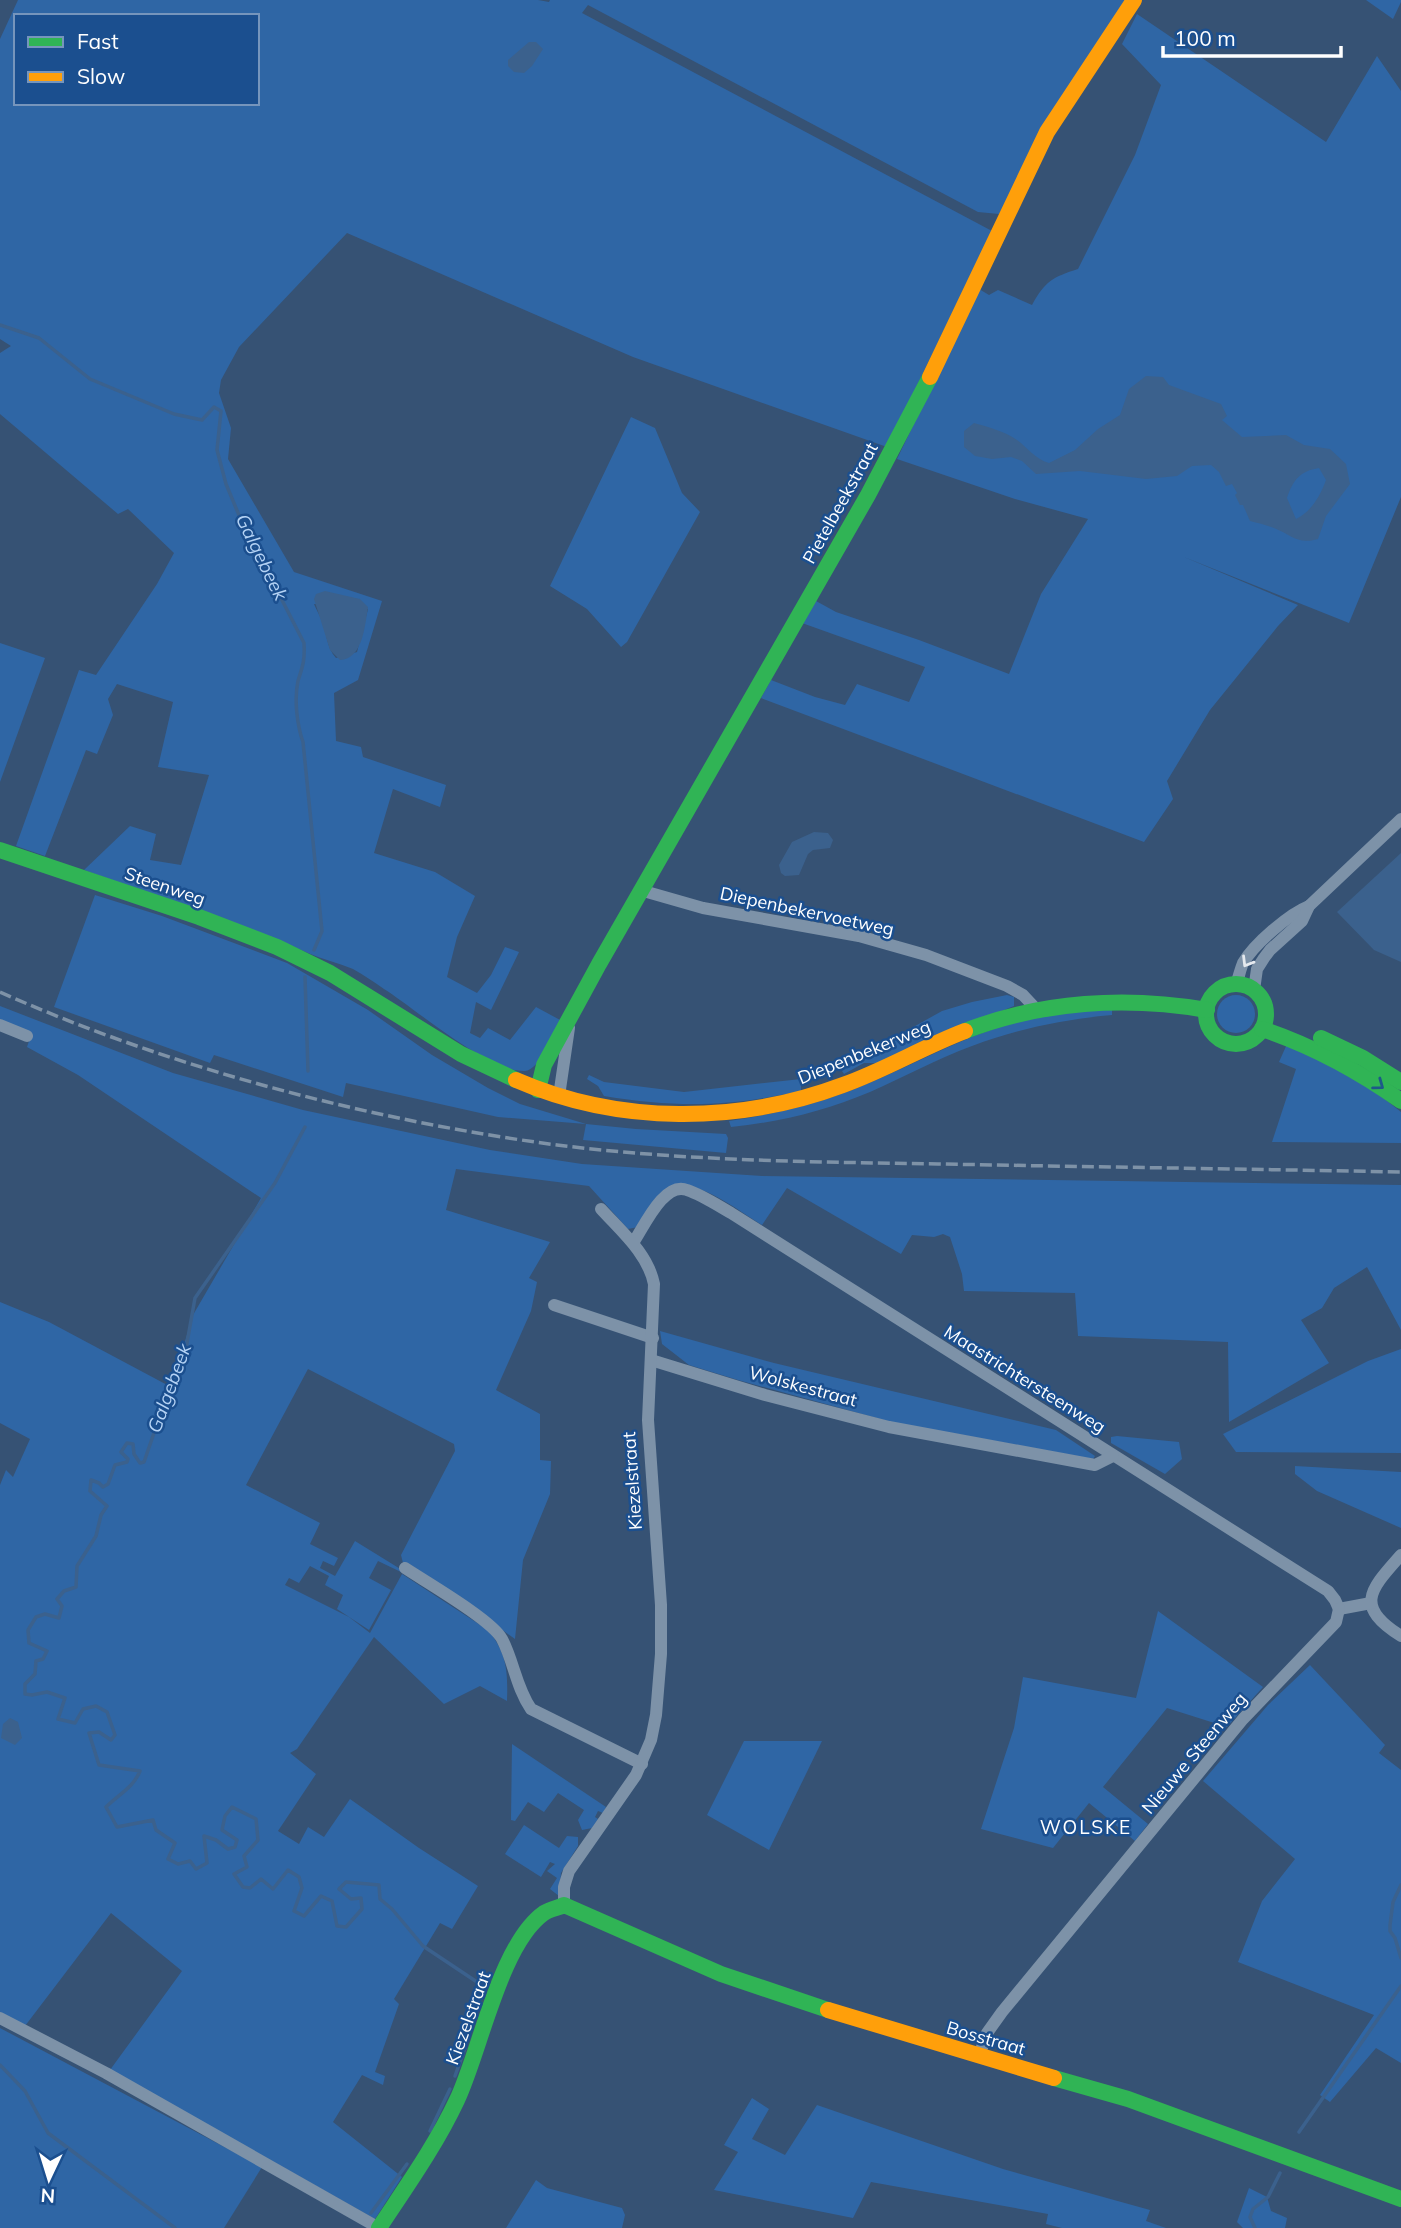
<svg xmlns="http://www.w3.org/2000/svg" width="1401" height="2228" font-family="Mulish,sans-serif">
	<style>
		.green { fill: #2f66a5; fill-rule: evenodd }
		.water { fill: #3b618d; fill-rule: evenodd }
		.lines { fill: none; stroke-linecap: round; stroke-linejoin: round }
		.stream { stroke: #3b618d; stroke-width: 3.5 }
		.street { stroke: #7d92a8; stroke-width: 12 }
		.fast { stroke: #30b455; stroke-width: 16 }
		.slow { stroke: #ff9f0a; stroke-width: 16 }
		.rail { stroke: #7e92a7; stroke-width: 3.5; stroke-dasharray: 12 5; stroke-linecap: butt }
		.oneway { stroke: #e5e9ee }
		.oneway2 { stroke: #1d5989 }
		.labels { text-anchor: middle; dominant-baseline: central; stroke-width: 5; stroke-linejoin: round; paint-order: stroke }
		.street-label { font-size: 18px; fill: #fff; stroke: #1b4f8f }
		.water-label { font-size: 19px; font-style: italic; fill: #b5d3f5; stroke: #1b4f8f }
		.neighbourhood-label { font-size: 19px; letter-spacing: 2px; fill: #fff; stroke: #1b4f8f }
	</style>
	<rect width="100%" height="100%" fill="#365274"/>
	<g class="green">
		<path d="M18 0H538L549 2 550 0H1125L999 214 978 212 588 5 582 13 992 231 887 447 633 357 347 233 239 347 221 380 219 393 231 428 228 459 294 572 382 601 358 680 334 693 336 741 361 747 363 757 446 785 440 807 393 789 374 853 435 872 475 896 457 937 447 977 477 993 491 975 505 947 519 952 491 1010 476 1002 470 1033 480 1038 488 1028 510 1040 536 1007 562 1021C556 1033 539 1070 525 1071 489 1073 416 1009 384 989 374 982 364 975 353 969 338 963 322 959 308 953 235 921 159 897 84 870L130 826 156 834 150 860 181 865 209 775 158 767 173 702 117 684 108 699 113 715 97 754 86 750 45 856 16 846 79 670 96 675 157 584 174 553 128 509 118 514 0 414V353L11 346 0 339V39ZM16 16H257V103H16ZM314 604 368 609 357 652 336 658C326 647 327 633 322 620 319 614 316 609 314 604Z"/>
		<polygon points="1366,0 1401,0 1401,2 1393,19"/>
		<path d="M1137 14 1326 142 1377 56 1401 91V497L1349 623 1184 557 1298 605 1278 626 1210 710 1167 781 1173 799 1144 842 761 698 771 680 815 697 845 705 857 684 909 702 925 667 802 623 816 601 836 612 919 640 1009 674 1041 594 1088 519 1015 499 897 459 979 289 989 295 998 290 1032 305C1045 281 1053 277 1078 269L1135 155 1161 85 1122 44Z"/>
		<polygon points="631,417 655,428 682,493 700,512 627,642 621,647 587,609 550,586"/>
		<polygon points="0,643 45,658 0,782"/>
		<polygon points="95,895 162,916 287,963 368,1010 432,1055 488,1088 520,1104 586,1124 636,1129 726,1134 728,1138 726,1153 583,1140 586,1124 498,1117 346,1083 343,1097 214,1055 210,1063 54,1007"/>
		<circle cx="1236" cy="1014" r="19"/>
		<polygon points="1007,995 1014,997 1014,1006 1009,1008 877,1063 864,1063 844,1074 840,1068 942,1011 972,1002"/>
		<path d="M0 1006 173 1073 303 1110 490 1150 582 1164 762 1176 1401 1185V1330L1367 1267 1334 1288 1322 1308 1301 1320 1329 1363 1229 1422 1228 1342 1078 1336 1075 1293 964 1291 962 1274 950 1237 943 1234 934 1237 912 1235 901 1254 787 1188 762 1225C740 1212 688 1170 663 1191 653 1199 645 1216 638 1227L628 1229 589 1186 456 1169 446 1210 550 1242 529 1278 537 1282 531 1311 496 1390 540 1414V1460L551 1461 550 1494 523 1560 515 1639 408 1563H403L401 1555 455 1451 454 1444 308 1369 246 1485 320 1523 310 1544 338 1558 334 1566 323 1561 320 1568 335 1576 355 1541 402 1570 401 1572 378 1561 369 1578 391 1590 369 1630 337 1609 343 1595 325 1585 329 1576 310 1566 299 1583 289 1578 285 1585 349 1617 370 1633 402 1574 488 1630C507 1653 508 1672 507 1701L480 1686 444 1704 374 1637 297 1749 290 1753 316 1774 278 1831 299 1844 308 1827 324 1837 350 1799 419 1848 478 1886 452 1929 440 1923 394 1999 399 2004 375 2072 385 2076 383 2085 362 2075 333 2122 402 2177 375 2219 110 2070 182 1971 111 1913 25 2026 0 2012V1485L6 1470 13 1477 30 1439 0 1423V1302L49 1322 171 1387 193 1315 261 1198 78 1075 27 1047 31 1035 0 1021Z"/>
		<path d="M1112 1008V1015C1064 1019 1018 1029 972 1046 937 1059 904 1077 870 1092 825 1111 780 1122 731 1127L729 1121C768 1115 807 1107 844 1093 899 1073 950 1042 1006 1025 1041 1014 1076 1012 1112 1008Z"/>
		<polygon points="1287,1044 1362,1081 1401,1112 1401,1143 1272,1142 1296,1069 1279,1062"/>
		<path d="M589 1075 604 1082 684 1092 801 1079V1091C728 1107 678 1108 604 1096L598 1086 587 1079Z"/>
		<polygon points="660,1331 774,1363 1056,1430 1095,1456 1093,1459 891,1422 738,1380 689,1365 662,1344"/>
		<polygon points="1401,1349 1401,1453 1236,1452 1223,1434 1368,1361"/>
		<polygon points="1117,1436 1179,1442 1182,1459 1165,1474 1111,1443 1111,1437"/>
		<polygon points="1295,1466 1401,1472 1401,1528 1317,1491 1295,1474"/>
		<polygon points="1158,1611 1263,1687 1227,1727 1167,1708 1103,1787 1148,1824 1135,1841 1089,1803 1053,1848 981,1829 1014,1728 1023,1677 1136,1698"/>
		<polygon points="1310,1665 1385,1745 1379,1753 1401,1770 1401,2063 1376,2048 1330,2102 1320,2095 1374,2015 1238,1962 1262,1901 1295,1859 1203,1781 1268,1705"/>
		<polygon points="744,1741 822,1741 769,1850 707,1815"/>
		<polygon points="512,1744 606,1807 603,1813 598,1811 595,1817 598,1819 592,1828 582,1830 578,1820 584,1810 558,1793 544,1812 528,1802 515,1821 511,1820"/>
		<polygon points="524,1825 559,1848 567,1836 578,1837 578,1846 561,1873 559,1896 550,1889 557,1878 547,1871 555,1864 550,1862 541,1877 505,1854"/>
		<polygon points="0,2028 262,2167 224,2228 0,2228"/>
		<polygon points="752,2098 769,2109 752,2139 785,2155 817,2105 1003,2169 1150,2210 1146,2221 1166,2228 1062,2228 1046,2224 1048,2214 871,2182 853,2218 714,2190 738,2152 724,2145"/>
		<polygon points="536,2180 547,2188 622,2208 625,2215 622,2228 506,2228"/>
		<polygon points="1249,2188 1267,2197 1271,2211 1287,2218 1285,2228 1243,2228 1237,2222"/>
	</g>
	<g class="water">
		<polygon points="529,42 536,42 543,49 532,66 524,73 514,72 508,66 508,60"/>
		<path d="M1146 376 1163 377 1169 385 1221 404 1227 416 1222 420 1242 437 1286 435 1304 445 1330 449 1346 464 1350 484 1326 516 1318 539C1297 545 1292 535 1274 528 1266 525 1258 523 1250 521L1243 505H1240L1235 495 1237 493 1232 484 1226 486 1219 472 1211 465 1192 466 1177 476 1146 479 1080 471 1036 474 1022 461 1011 457 992 459 975 456 964 447V431L974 423C988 427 1004 431 1017 440 1028 448 1035 459 1049 463L1075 450 1098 429 1120 415 1129 389ZM1319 468 1326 480C1320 496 1312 511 1296 519L1287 498C1293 480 1300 471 1319 468Z"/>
		<path d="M325 591 360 599 368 607C365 625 363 659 340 660L330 650 314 599 316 594Z"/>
		<polygon points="814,832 828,833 833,840 830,848 813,850 808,854 799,875 785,876 781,873 779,865 792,842"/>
		<polygon points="1401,853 1401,962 1374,950 1337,912"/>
		<polygon points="10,1718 18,1722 22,1738 15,1745 1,1738 3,1724"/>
	</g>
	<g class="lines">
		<g class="stream">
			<path d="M0 325 39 338 90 379 174 414 202 420 214 407 221 411 217 450 226 484 241 520 304 643C305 660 303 665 298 681 294 699 297 725 303 742L322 931 314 950"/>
			<polyline points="305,977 308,1071"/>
			<path d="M305 1127 275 1183 195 1298 185 1354 158 1411 155 1430 144 1462 140 1463 134 1454 133 1444 127 1443 121 1452 128 1459 127 1462 115 1465 108 1484 103 1487 99 1483 91 1480 90 1491 107 1506 101 1515 96 1536 77 1566 76 1587 64 1591 57 1599 62 1606 59 1618 45 1614 36 1617 28 1630 29 1643 47 1651 43 1659 36 1661 35 1674 25 1684V1694L32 1695 47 1692 65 1698 58 1719 75 1723 83 1709 96 1706 107 1712 115 1735 111 1740 99 1732 89 1733 99 1765 140 1771C133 1788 119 1794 106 1807L117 1827 153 1820 156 1830 175 1843 168 1859 178 1864 190 1861 196 1869 207 1863 204 1836 216 1840 228 1849 235 1847 237 1840 222 1830 225 1816 232 1807 256 1819 258 1840 244 1856 247 1867 234 1874 243 1887 250 1888 261 1879 273 1889 288 1870 299 1877 302 1888 294 1911 304 1916 321 1896 332 1901 337 1926 346 1927 362 1909 361 1898 351 1899 339 1889 346 1882 379 1885 380 1899 392 1909 423 1946 480 1984V1990"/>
			<polyline points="1401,1885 1393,1902 1390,1925 1390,1931 1395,1938 1401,1958"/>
			<polyline points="469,2031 476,2005"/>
			<polyline points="0,2065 25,2091 48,2133 175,2228"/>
			<polyline points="455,2076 465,2048"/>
			<polyline points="430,2131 450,2089"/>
			<polyline points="1299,2132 1401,1986"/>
			<polyline points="371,2213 407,2164"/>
			<polyline points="1255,2228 1250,2217 1253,2209 1268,2197 1280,2173"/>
		</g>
		<g class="street">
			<polyline points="640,890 703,908 859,936 926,955 1007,986 1023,995 1037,1010"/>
			<path d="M1236 984C1239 977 1240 970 1243 963 1254 944 1289 914 1309 906"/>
			<polyline points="1254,990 1257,969 1264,958 1270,950 1302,921 1309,906 1401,819"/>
			<polyline points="0,1025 27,1036"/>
			<polyline points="559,1096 569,1028"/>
			<path d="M633 1243C644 1227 664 1181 687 1190 702 1195 717 1205 731 1213L1328 1591 1335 1600 1339 1609"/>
			<polyline points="554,1305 653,1338"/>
			<polyline points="651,1360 765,1395 889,1427 1095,1465 1113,1456"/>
			<path d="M1401 1555C1371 1589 1353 1606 1401 1636"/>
			<path d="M405 1568C426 1582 492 1620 502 1639 514 1662 516 1687 531 1709L642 1764"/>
			<polyline points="1339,1609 1371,1603"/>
			<path d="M564 1905V1887L569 1871 636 1775 651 1740 656 1715 661 1654V1605L648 1420 654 1284C648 1254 622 1232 601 1209"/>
			<polyline points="0,2018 106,2073 379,2228"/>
			<polyline points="979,2056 987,2033 1002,2012 1243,1719 1336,1622 1339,1609"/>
		</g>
		<g class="fast">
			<polyline points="0,850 199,917 277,947 330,973 461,1054 516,1080"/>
			<circle cx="1236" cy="1014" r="30"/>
			<path d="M1262 1029C1313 1046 1357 1070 1401 1101"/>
			<path d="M965 1031C1042 1001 1126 996 1207 1010"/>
			<polyline points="1321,1038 1363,1058 1401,1082"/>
			<polyline points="538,1090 544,1065 599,964 868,495 930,377"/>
			<polyline points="1054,2078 1128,2099 1401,2199"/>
			<path d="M379 2228C406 2187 436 2145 457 2100 480 2052 500 1944 544 1913 550 1909 558 1908 564 1905L721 1974 828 2010"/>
		</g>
		<g class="slow">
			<polyline points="930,377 1047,132 1134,0"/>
			<path d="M516 1080C619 1125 739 1124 843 1085 885 1070 923 1047 965 1031"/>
			<polyline points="828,2010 1054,2078"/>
		</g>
		<path class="rail" d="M0 992C170 1068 373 1121 557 1145 685 1161 814 1162 943 1164 1096 1167 1248 1169 1401 1172"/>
	</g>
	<defs><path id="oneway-chevron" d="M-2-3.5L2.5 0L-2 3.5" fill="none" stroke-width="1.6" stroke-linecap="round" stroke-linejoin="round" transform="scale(1.75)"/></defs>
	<use class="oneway" href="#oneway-chevron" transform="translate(1247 962) rotate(121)"/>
	<use class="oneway2" href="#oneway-chevron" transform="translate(1379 1085) rotate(36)"/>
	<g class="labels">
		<g class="street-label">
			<text transform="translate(840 503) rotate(-61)">Pietelbeekstraat</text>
			<text transform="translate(165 886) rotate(19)">Steenweg</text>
			<text transform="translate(807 911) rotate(12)">Diepenbekervoetweg</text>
			<text transform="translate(864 1052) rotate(-22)">Diepenbekerweg</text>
			<text transform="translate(1025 1379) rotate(32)">Maastrichtersteenweg</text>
			<text transform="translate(803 1386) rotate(15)">Wolskestraat</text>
			<text transform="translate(632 1481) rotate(-94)">Kiezelstraat</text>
			<text transform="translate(1194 1753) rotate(-50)">Nieuwe Steenweg</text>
			<text transform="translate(468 2018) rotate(-70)">Kiezelstraat</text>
			<text transform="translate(986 2038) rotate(16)">Bosstraat</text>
		</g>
		<g class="water-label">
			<text transform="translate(262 557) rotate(64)">Galgebeek</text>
			<text transform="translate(169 1388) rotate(-70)">Galgebeek</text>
		</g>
		<g class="neighbourhood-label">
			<text x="1086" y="1827">WOLSKE</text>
		</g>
	</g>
	<rect x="14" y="14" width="245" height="91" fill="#1b4f8f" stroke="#7695bc" stroke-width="2"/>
	<rect x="28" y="37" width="35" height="10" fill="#30b455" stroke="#7695bc" stroke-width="2"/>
	<text x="77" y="49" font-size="21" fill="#ffffff">Fast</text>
	<rect x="28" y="72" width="35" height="10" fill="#ff9f0a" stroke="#7695bc" stroke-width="2"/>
	<text x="77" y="84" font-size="21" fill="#ffffff">Slow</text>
	<g transform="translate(49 2179) rotate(184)" stroke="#1b4f8f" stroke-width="5" paint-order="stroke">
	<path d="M0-5L12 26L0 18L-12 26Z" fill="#ffffff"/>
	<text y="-10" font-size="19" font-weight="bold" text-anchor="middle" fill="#ffffff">N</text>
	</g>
	<path d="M1163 46v10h178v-10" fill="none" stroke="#ffffff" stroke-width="3.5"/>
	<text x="1174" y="46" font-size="21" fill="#ffffff" stroke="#1b4f8f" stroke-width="5" paint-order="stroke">100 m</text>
</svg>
